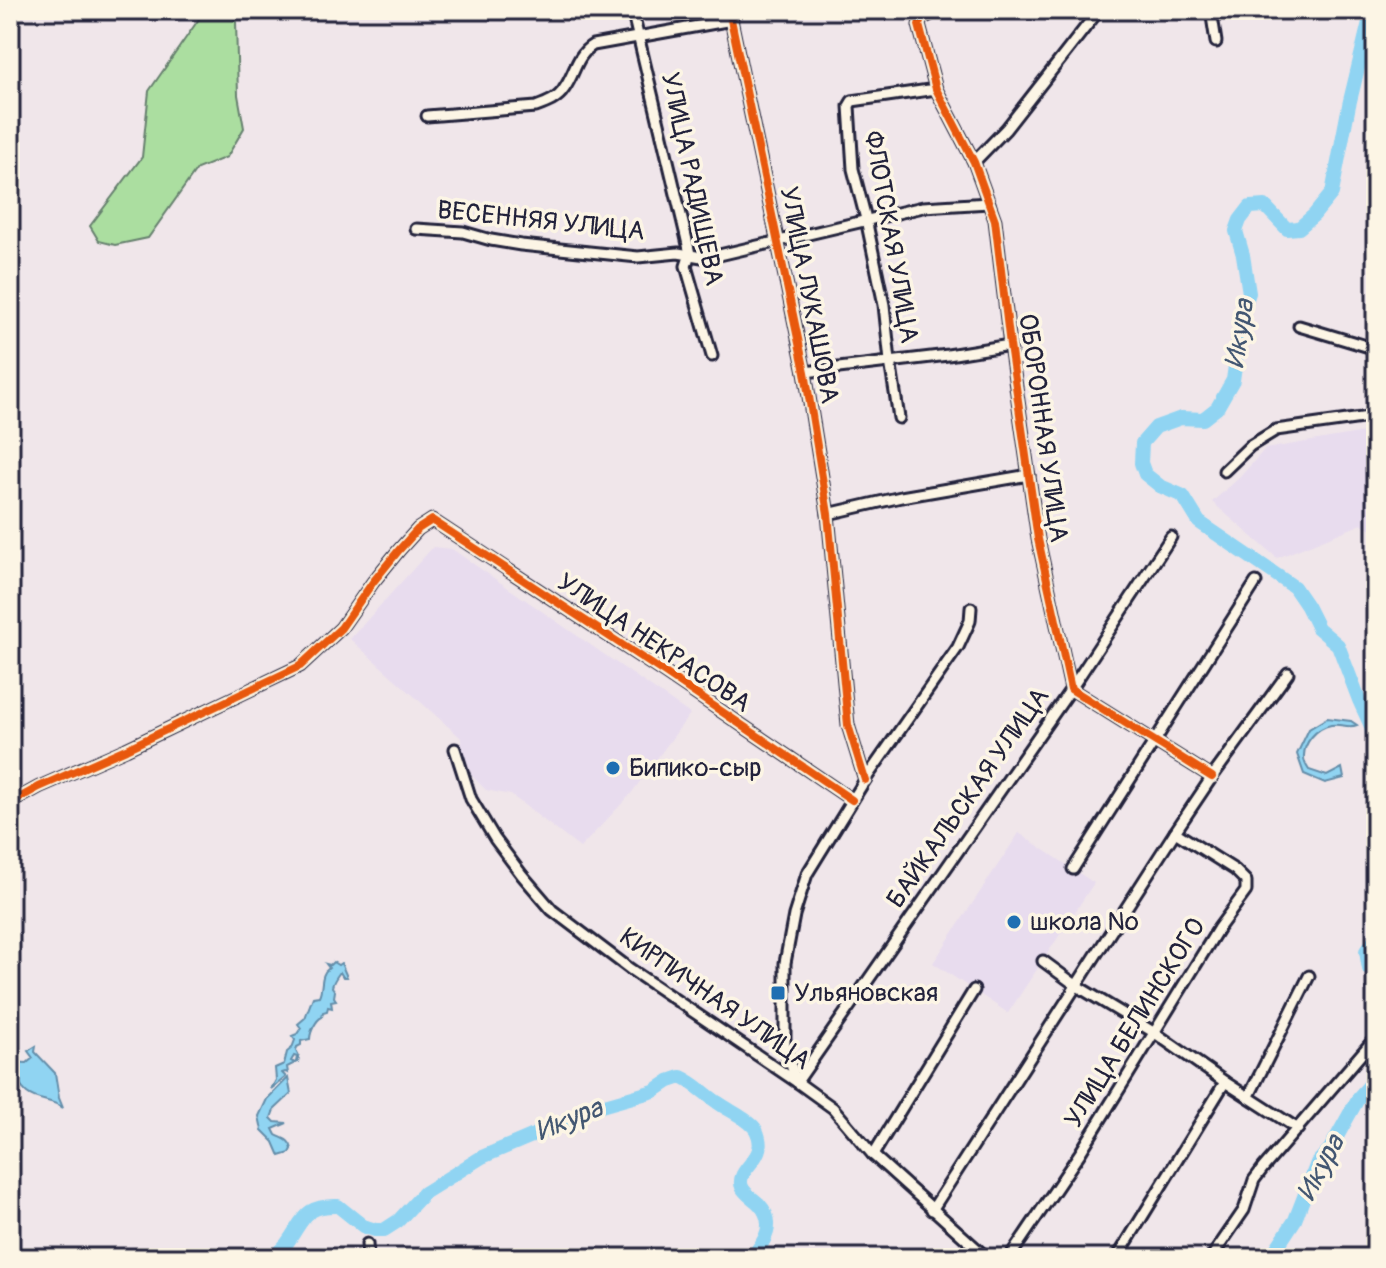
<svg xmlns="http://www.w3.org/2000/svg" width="1386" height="1268" font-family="Pangolin,sans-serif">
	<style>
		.built { fill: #e8dcee }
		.green { fill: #abdea0; stroke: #66806e; stroke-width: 2 }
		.water { fill: #90d4f2; stroke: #648da9; stroke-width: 2 }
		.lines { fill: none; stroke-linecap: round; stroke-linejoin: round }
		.river { stroke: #90d4f2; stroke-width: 14 }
		.minor-casing { stroke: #22223b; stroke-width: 15 }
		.minor { stroke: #fcf5e5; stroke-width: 9 }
		.cycleway-casing { stroke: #fcf5e5; stroke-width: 13 }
		.cycleway { stroke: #e8590c; stroke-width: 8 }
		.poi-dot { fill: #1f6fb2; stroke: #fcf5e5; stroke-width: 3 }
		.labels { text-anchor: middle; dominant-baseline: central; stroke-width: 7; stroke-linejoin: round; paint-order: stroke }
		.street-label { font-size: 26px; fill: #22223b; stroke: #fcf5e5 }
		.poi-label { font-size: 26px; fill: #22223b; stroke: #fcf5e5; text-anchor: start }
		.water-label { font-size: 28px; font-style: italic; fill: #435772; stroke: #fcf5e5 }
	</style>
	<rect width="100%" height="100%" fill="#f0e6ea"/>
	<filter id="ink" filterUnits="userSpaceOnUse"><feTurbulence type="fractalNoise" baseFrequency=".0125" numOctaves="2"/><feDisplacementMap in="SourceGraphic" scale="16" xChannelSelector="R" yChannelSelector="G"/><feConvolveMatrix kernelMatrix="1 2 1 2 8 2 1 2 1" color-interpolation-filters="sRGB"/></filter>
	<g filter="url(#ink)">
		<g class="built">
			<polygon points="1376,430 1376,532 1362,524 1277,558 1212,502 1239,478 1265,449"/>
			<polygon points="433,547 452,549 690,714 630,795 580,848 511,795 486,790 471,775 462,756 461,738 350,639"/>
			<polygon points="1019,833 1094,883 1008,1013 933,963"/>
		</g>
		<polygon class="green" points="219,10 229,10 236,22 238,95 244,128 227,157 197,169 148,238 115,245 99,241 90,226 142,157 149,91 201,16"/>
		<g class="water">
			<path d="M1327 718 1351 721 1357 725C1348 729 1341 723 1331 725 1316 728 1303 743 1304 758 1304 761 1307 767 1309 770L1327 776 1342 768 1344 778 1325 783 1304 774 1297 754 1309 729Z"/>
			<path d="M333 962 338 965 341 963 347 977H343L340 972C337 976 333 981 332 987L335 991 334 997 336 1000 331 1001 332 1008 328 1007 327 1011 323 1012 322 1017C316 1020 310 1032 310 1039L301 1041V1045L297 1047 296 1051 299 1057 298 1062H296L297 1057 294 1056 291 1061 295 1063 287 1067 288 1073 285 1072 282 1073 286 1077 271 1089 276 1080 275 1068 284 1064 287 1052 292 1048 295 1040 292 1036 297 1034 301 1028 298 1024 305 1018 313 997 319 996C324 986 319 975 329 968L326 964 330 965Z"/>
			<path d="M36 1046 35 1052 55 1073 59 1098 63 1108C53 1099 38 1102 27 1093 20 1087 17 1079 10 1073L12 1062 27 1063 33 1058 28 1051Z"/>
			<path d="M288 1078 291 1094 274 1110 271 1118 275 1122 287 1123 273 1129 276 1135C283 1139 290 1139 292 1149L290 1153 280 1156 274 1142 262 1130 259 1116 267 1099Z"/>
		</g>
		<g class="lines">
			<g class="river">
				<polyline points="1372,10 1349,105 1332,193 1314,215 1299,228 1287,229 1265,206 1250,207 1240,220 1236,231 1243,255 1249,293 1243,310 1233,380 1217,408 1203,419 1181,418 1156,427 1142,443 1141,463 1145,474 1160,486 1183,496 1199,522 1294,587 1307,606 1318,628 1338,645 1359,700 1371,726 1376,749"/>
				<polyline points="1376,939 1366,951 1369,969 1376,974"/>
				<path d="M273 1258C277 1253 283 1248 287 1243 304 1220 303 1205 338 1206L363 1226 375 1230H384L398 1221 424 1193 482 1157 567 1121 587 1110 654 1091 669 1081 681 1077C695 1083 705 1094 717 1102 728 1110 743 1116 753 1126 758 1131 761 1142 759 1149 756 1163 736 1173 742 1187 745 1194 753 1198 759 1204 777 1223 765 1242 751 1258"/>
				<polyline points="1267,1258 1272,1255 1295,1220 1317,1163 1330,1149 1359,1097 1376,1078"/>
			</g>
			<g class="minor-casing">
				<g id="minor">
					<polyline points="632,10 686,236 690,254 686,266 712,356"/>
					<polyline points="729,10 805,372 828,514 848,725 865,780"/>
					<polyline points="939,10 921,19 919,25 936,89 974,162 995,220 1010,345 1038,539 1071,689 1212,777"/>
					<polyline points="1211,10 1216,42"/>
					<path d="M427 116 536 107C547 103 558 99 564 89 575 74 576 55 593 45L732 20"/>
					<polyline points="974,162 1006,129 1099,10"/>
					<polyline points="416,229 463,232 491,240 521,245 638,257 678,253 702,257 715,256 923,207 989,203"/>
					<polyline points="1299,326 1376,349"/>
					<polyline points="805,372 948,355 1010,345"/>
					<polyline points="899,418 890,361 884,305 866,219 853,169 849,106 852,101 936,89"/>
					<polyline points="1224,471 1250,446 1276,430 1376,416"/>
					<polyline points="828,514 901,497 1029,475"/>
					<polyline points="455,749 471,799 495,839 522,875 552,910 630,969 797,1082 833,1108 873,1155 987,1258"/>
					<polyline points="10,803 39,787 126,749 300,666 341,628 373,582 399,550 418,529 432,520 665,673 852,800"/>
					<polyline points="1073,869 1256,582"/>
					<polyline points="1043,961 1077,986 1155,1033 1225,1082 1298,1129"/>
					<polyline points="797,1082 1071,689 1171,537"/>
					<polyline points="797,1082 785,1048 785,963 794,915 807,874 865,780 958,647 970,621 971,608"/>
					<polyline points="1249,1096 1309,976"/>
					<polyline points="873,1155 974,990"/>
					<polyline points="932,1210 1175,832 1212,777 1288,673"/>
					<polyline points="367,1244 368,1258"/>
					<polyline points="1009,1258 1080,1153 1218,929 1246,891 1246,881 1235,870 1175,832"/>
					<polyline points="1117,1258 1225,1082"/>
					<polyline points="1211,1258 1244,1210 1254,1180 1263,1168 1376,1037"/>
				</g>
			</g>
			<use href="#minor" class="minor"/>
			<g class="cycleway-casing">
				<g id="cycleway">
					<polyline points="729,10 805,372 828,514 848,725 865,780"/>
					<polyline points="939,10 921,19 919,25 936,89 974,162 995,220 1010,345 1038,539 1071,689 1212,777"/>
					<polyline points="10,803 39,787 126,749 300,666 341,628 373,582 399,550 418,529 432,520 665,673 852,800"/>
				</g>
			</g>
			<use href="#cycleway" class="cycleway"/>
		</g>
	</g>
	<g class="poi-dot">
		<circle cx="613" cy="768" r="8"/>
		<circle cx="1014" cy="922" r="8"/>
		<rect x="770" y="985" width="16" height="16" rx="4"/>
	</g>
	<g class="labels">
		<g class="street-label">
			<text transform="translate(692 179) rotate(78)">УЛИЦА РАДИЩЕВА</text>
			<text transform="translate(541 221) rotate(6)">ВЕСЕННЯЯ УЛИЦА</text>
			<text transform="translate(891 237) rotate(80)">ФЛОТСКАЯ УЛИЦА</text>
			<text transform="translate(809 295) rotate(79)">УЛИЦА ЛУКАШОВА</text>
			<text transform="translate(1043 428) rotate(82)">ОБОРОННАЯ УЛИЦА</text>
			<text transform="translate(654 643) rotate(34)">УЛИЦА НЕКРАСОВА</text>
			<text transform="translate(968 798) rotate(-55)">БАЙКАЛЬСКАЯ УЛИЦА</text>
			<text transform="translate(715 999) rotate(35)">КИРПИЧНАЯ УЛИЦА</text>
			<text transform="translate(1135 1023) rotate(-58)">УЛИЦА БЕЛИНСКОГО</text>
		</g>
		<g class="poi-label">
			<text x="629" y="768">Бипико-сыр</text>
			<text x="1030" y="922">школа №</text>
			<text x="794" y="993">Ульяновская</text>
		</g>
		<g class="water-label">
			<text transform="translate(1240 334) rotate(-81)">Икура</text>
			<text transform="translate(569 1120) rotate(-22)">Икура</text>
			<text transform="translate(1321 1168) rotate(-62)">Икура</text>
		</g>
	</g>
	<rect width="1386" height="1268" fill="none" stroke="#fcf5e5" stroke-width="40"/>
	<rect x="20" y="20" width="1346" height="1228" fill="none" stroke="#22223b" stroke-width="3" filter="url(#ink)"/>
</svg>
